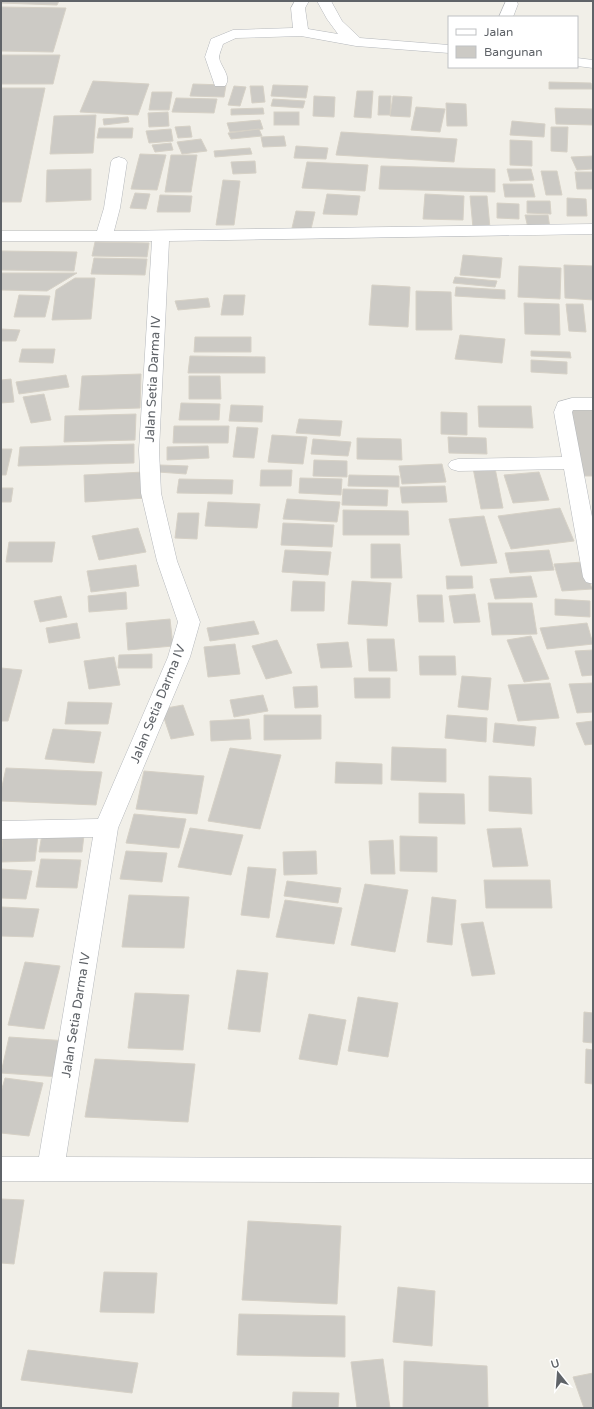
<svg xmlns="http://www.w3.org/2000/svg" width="594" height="1409" font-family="'Varela Round',sans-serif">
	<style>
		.building { fill: #cccac5; stroke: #d6d1c6 }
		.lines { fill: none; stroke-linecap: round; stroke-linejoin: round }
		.minor-casing { stroke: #b5b8bc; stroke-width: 1 }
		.minor { fill: #fff; fill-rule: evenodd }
		.labels { text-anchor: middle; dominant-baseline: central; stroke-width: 4; stroke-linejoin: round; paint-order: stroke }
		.street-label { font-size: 13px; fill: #5f6368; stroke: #fff }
	</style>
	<rect width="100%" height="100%" fill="#f1efe8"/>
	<g class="building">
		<polygon points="1,1 59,1 57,5 1,3"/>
		<polygon points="1,7 66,8 53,52 1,51"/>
		<polygon points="1,55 60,55 53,84 1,84"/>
		<polygon points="93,81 149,84 138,115 80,112"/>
		<polygon points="549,82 591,83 592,89 549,89"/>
		<polygon points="193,84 226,85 224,97 190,96"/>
		<polygon points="273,85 308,86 306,98 271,96"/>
		<polygon points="234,86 246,87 240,106 228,105"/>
		<polygon points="250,86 263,86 265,102 252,103"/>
		<polygon points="1,88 45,88 21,202 1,202"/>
		<polygon points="357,91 373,91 371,118 354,117"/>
		<polygon points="152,92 172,92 169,110 149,110"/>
		<polygon points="314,96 335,97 334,117 313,116"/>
		<polygon points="379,96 391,96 390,115 378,115"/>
		<polygon points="393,96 412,97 410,117 390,116"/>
		<polygon points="176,98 217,99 214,113 172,112"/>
		<polygon points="273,99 305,101 303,108 271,106"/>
		<polygon points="446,103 466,104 467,126 447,126"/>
		<polygon points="416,107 445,109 440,132 411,130"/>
		<polygon points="263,108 264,114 231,115 231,109"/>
		<polygon points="555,108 593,109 593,125 556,124"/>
		<polygon points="168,112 169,126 149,127 148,113"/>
		<rect x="274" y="112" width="25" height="13"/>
		<polygon points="96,115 93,153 50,154 54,116"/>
		<polygon points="128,117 129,122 104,125 103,119"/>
		<polygon points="260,120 263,129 230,132 227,123"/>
		<polygon points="512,121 545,124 544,137 510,135"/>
		<polygon points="190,126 192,137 178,138 175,127"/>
		<polygon points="551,127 568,127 567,152 551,151"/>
		<polygon points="99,128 133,128 132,138 97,138"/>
		<polygon points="171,129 173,141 149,143 146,131"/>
		<polygon points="259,129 262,136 231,139 228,133"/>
		<polygon points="341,132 457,139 454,162 336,155"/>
		<polygon points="284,136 286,146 263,147 261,137"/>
		<polygon points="201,139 207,151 182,154 177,142"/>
		<polygon points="510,140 532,141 532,166 510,165"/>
		<polygon points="171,143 173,150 155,152 152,145"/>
		<polygon points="296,146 328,148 326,159 294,158"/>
		<polygon points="250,148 252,154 215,157 214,151"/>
		<polygon points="140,154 166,155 157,190 131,189"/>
		<polygon points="171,155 197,155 191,192 165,192"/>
		<polygon points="593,156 593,169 577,170 571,157"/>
		<polygon points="255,161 256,173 233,174 231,162"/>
		<polygon points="307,162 368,165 365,191 302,188"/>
		<polygon points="381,166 495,169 495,192 379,189"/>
		<polygon points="91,169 91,200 46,202 47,170"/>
		<polygon points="507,169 531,169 534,180 510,181"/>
		<polygon points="541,171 557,171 562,195 546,195"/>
		<polygon points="575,172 593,172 593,189 577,189"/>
		<polygon points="223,180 240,181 234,225 216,225"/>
		<polygon points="503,184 532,184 535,197 505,197"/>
		<polygon points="135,193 150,194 146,209 130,208"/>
		<polygon points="327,194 360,196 357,215 323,214"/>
		<polygon points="425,194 464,196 463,220 423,219"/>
		<polygon points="160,195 192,196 190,212 157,212"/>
		<polygon points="470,196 487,196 490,228 473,228"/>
		<polygon points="567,198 586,199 587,216 567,216"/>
		<polygon points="527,201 550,201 551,214 527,213"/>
		<polygon points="497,203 519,204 519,219 497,218"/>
		<polygon points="296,211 315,212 311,229 292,228"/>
		<polygon points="525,215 548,215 550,228 528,228"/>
		<polygon points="95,242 149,243 147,257 92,256"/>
		<polygon points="1,251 77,252 74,271 1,270"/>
		<polygon points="463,255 502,258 500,278 460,275"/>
		<polygon points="94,258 147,259 145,275 91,274"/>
		<polygon points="564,265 593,266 593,300 565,298"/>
		<polygon points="519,266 561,268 560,299 518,297"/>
		<polygon points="1,273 77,273 47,291 1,290"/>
		<polygon points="455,277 497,281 495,287 453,283"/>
		<polygon points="75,278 95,278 91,319 52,320 56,290"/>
		<polygon points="372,285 410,287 408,327 369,325"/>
		<polygon points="456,287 505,290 505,299 455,296"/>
		<polygon points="416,291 451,292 452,330 416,330"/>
		<polygon points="19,295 50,296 45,317 14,317"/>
		<polygon points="224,295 245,295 243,315 221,315"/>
		<polygon points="208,298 210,307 178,310 175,301"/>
		<polygon points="524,303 559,304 560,335 525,334"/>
		<polygon points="566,304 583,304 586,332 569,331"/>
		<polygon points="1,329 20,330 16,341 1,341"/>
		<polygon points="460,335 505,339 502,363 455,359"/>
		<polygon points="195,337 251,337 251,352 194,352"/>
		<polygon points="22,349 55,349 53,363 19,362"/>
		<polygon points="531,351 570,352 571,358 531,356"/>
		<polygon points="190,356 265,357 265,373 188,373"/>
		<polygon points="531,360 567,362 567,374 531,372"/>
		<polygon points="141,374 140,408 79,410 82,376"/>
		<polygon points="66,375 69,387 19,394 16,382"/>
		<polygon points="189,376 220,376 221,399 189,399"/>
		<polygon points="11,379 14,402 1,403 1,380"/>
		<polygon points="44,394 51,420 31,423 23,397"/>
		<polygon points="181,403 220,404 219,420 179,420"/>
		<polygon points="231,405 263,406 262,422 229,421"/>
		<polygon points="478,406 531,406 533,428 479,427"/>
		<polygon points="567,410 593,410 593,476 580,476"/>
		<polygon points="441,412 467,413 467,435 441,434"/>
		<polygon points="136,414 135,440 64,442 65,416"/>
		<polygon points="299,419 342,421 340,436 296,433"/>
		<polygon points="174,426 229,426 228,443 173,443"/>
		<polygon points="237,427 258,428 254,458 233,457"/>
		<polygon points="272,435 307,437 303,464 268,462"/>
		<polygon points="448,437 486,438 487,454 449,453"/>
		<polygon points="357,438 401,439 402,460 357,459"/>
		<polygon points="313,439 351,442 348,456 311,454"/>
		<polygon points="134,444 134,463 18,466 20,447"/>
		<polygon points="208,446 209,458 167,460 167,447"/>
		<polygon points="1,449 12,449 6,475 1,475"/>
		<polygon points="314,460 347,461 347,477 313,476"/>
		<polygon points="442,464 446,482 402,484 399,466"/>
		<polygon points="159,465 188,466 186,474 158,472"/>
		<polygon points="473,468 495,468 503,508 481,509"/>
		<polygon points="261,470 292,470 291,486 260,486"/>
		<polygon points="144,472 146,498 85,502 84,475"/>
		<polygon points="539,472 549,500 513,503 504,475"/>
		<polygon points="349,475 399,476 399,487 348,486"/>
		<polygon points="300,478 342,479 341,495 299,493"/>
		<polygon points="179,479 233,480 232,494 177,493"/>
		<polygon points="445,486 447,502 402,503 400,487"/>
		<polygon points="1,488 13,488 11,502 1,502"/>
		<polygon points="343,489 388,490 387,506 342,505"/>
		<polygon points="287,499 340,502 337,522 283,519"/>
		<polygon points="208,502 260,504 257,528 205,526"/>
		<polygon points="560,508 574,541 511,549 498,516"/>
		<polygon points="343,510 408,511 409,535 343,535"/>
		<polygon points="178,513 199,513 197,539 175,538"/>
		<polygon points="484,516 497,563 461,566 449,519"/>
		<polygon points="283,523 334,525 332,547 281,545"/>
		<polygon points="138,528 146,552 99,560 92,536"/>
		<polygon points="9,542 55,542 52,562 6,562"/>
		<polygon points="371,544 400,544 402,578 371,578"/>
		<polygon points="285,550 331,552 328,575 282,572"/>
		<polygon points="549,550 554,570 510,573 505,553"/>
		<polygon points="583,562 592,589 562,591 554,564"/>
		<polygon points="136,565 139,586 91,592 87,571"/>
		<polygon points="446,576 472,576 473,588 447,589"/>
		<polygon points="531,576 537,597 495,599 490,579"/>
		<polygon points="293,581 325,582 324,611 291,611"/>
		<polygon points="352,581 391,583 387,626 348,624"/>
		<polygon points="126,592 127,609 89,612 88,596"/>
		<polygon points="475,594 480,622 454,623 449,596"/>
		<polygon points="417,595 442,595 444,622 419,622"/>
		<polygon points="61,596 67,617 40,622 34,601"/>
		<polygon points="555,599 590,601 590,617 555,615"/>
		<polygon points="488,603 532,603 537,634 492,635"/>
		<polygon points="170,619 173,646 128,650 126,623"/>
		<polygon points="254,621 259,634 210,641 207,628"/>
		<polygon points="77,623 80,638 49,643 46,628"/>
		<polygon points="587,623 593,644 547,649 540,628"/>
		<polygon points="531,636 549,679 524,682 507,640"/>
		<polygon points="367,639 394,639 397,671 369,671"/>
		<polygon points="277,640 292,673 266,679 252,646"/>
		<polygon points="348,642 352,667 321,668 317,644"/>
		<polygon points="235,644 240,674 208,677 204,647"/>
		<polygon points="593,650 593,675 582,676 575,651"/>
		<polygon points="152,654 152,668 118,668 119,655"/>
		<polygon points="419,656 455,656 456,675 420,675"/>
		<polygon points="114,657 120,685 89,689 84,661"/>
		<polygon points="1,668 22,670 8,721 1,721"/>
		<polygon points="462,676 491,678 488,710 458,707"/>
		<polygon points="354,678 390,678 390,698 355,698"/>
		<polygon points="550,683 559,718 518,721 508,685"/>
		<polygon points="593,683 593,712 577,713 569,684"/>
		<polygon points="317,686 318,707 295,708 293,687"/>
		<polygon points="263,695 268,711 234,717 230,700"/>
		<polygon points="68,702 112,703 108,724 65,724"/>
		<polygon points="183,705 194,735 171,739 161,709"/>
		<polygon points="264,715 321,715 321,739 264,740"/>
		<polygon points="447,715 487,718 486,742 445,738"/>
		<polygon points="249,719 251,739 211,741 210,721"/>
		<polygon points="593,721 593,744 585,745 576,723"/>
		<polygon points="495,723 536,727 534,746 493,742"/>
		<polygon points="53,729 101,732 94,763 45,759"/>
		<polygon points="392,747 446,749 446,782 391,780"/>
		<polygon points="230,748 281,755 260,829 208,821"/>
		<polygon points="336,762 382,764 382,784 335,783"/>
		<polygon points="6,768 102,772 96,805 1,801 1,791"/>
		<polygon points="144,771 204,776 197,814 136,809"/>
		<polygon points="489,776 531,778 532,814 489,811"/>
		<polygon points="419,793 464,794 465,824 419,823"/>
		<polygon points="134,814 186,819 179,848 126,843"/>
		<polygon points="190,828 243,835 231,875 178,867"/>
		<polygon points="521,828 528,866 493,867 487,829"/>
		<polygon points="42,834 84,835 82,852 39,852"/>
		<polygon points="38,835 35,861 1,862 3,836"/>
		<polygon points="400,836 437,837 437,872 400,871"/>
		<polygon points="393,840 395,874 371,874 369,841"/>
		<polygon points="126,851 167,853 162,882 120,879"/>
		<polygon points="316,851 317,874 284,875 283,852"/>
		<polygon points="41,859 81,860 77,888 36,887"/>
		<polygon points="248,867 276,869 269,918 241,915"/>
		<polygon points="1,869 32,871 26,899 1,898"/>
		<polygon points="484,880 550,880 552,908 486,908"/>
		<polygon points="287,881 341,888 338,903 284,896"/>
		<polygon points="365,884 408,890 395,952 351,945"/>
		<polygon points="129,895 189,897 184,948 122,947"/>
		<polygon points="432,897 456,900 452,945 427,942"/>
		<polygon points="285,900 342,908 334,944 276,937"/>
		<polygon points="2,907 39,909 33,937 1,936"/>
		<polygon points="483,922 495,974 472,976 461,924"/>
		<polygon points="25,962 60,966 44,1029 8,1025"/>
		<polygon points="237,970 268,973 260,1032 228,1029"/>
		<polygon points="135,993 189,995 183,1050 128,1048"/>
		<polygon points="358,997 398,1003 388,1057 348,1051"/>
		<polygon points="584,1012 593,1013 593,1043 583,1042"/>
		<polygon points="309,1014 346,1020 337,1065 299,1059"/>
		<polygon points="9,1037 68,1041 60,1077 1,1073"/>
		<polygon points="586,1049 593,1050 593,1084 585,1083"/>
		<polygon points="95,1059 195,1064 188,1122 85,1117"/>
		<polygon points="5,1078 43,1083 29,1136 1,1133 1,1092"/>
		<polygon points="1,1199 24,1200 14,1264 1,1263"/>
		<polygon points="248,1221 341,1226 337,1304 242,1300"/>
		<polygon points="104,1272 157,1273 154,1313 100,1312"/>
		<polygon points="398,1287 435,1291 432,1346 393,1342"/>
		<polygon points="239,1314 345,1316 345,1357 237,1355"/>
		<polygon points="28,1350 138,1363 132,1393 21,1380"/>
		<polygon points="383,1359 390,1408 357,1408 351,1362"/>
		<polygon points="404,1361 487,1366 488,1408 403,1408"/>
		<polygon points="593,1373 593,1408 584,1408 573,1377"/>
		<polygon points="293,1392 339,1393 338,1408 292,1408"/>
	</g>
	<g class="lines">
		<g class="minor-casing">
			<g id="minor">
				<path d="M295 1H309L305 8 308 29 338 34 327 19 317 1H331L342 21 360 38 449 45V53L356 46 301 36 236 38 223 44C222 48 219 54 219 58 221 67 232 77 225 86H215L205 57 211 39 233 30 293 28 291 8Z"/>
				<polygon points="506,1 516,1 518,4 513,17 499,17"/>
				<polygon points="577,58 593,60 593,68 577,66"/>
				<polygon points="119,157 125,159 127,162 120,208 114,231 593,224 593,234 169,241 159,450 161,493 177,561 200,622 190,657 118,828 66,1157 593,1159 593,1183 1,1181 1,1157 39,1157 93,837 1,839 1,821 98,819 168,657 178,622 157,561 141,493 139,450 152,241 1,241 1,231 97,231 104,208 111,162 113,159"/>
				<polygon points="572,398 593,398 593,410 573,410 572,412 593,522 593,584 586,582 583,577 564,469 458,471 451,469 448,465 451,461 458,459 562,457 554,412 558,402"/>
			</g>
		</g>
		<use href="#minor" class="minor"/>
	</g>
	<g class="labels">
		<g class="street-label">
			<text transform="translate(153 379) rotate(-87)">Jalan Setia Darma IV</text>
			<text transform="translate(158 704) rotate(-68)">Jalan Setia Darma IV</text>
			<text transform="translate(76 1015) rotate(-81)">Jalan Setia Darma IV</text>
		</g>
	</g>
	<rect width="594" height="1409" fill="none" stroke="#5f6368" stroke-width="4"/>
	<rect x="448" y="16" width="130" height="52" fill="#ffffff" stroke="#bfc1c3"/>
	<rect x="456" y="29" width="20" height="6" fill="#ffffff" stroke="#bfc1c3"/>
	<text x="484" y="36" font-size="12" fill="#5f6368">Jalan</text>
	<rect x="456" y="46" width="20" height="12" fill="#cccac5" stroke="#bfc1c3"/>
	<text x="484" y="56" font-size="12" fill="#5f6368">Bangunan</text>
	<g transform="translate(558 1373) rotate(343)" stroke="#ffffff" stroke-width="3" paint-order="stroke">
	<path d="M0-3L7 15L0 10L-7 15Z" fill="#5f6368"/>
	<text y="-6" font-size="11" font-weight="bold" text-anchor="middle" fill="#5f6368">U</text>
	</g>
</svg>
